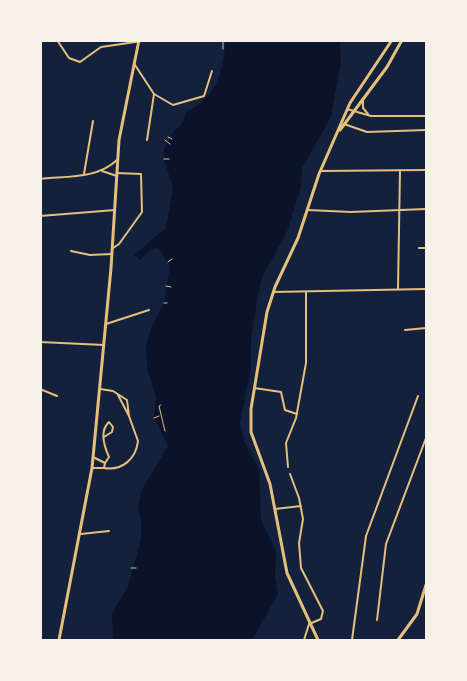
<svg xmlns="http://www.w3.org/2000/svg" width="467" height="681" font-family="Overpass,sans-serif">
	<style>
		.water { fill: #0b132b }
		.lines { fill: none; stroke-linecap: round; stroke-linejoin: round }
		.path { stroke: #e5c07b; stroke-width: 1 }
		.minor { stroke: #e5c07b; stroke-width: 2 }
		.secondary { stroke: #e5c07b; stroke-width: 3 }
	</style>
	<rect width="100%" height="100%" fill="#14213d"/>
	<path class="water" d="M225 41H340L341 61 331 117 302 168 301 187 288 229 262 278 258 295 251 338V367L240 423 244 441 259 469 261 519 276 552 275 577 278 594 252 640H113L112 613 128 587 141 539V518L138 509 142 489 168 446 154 417 156 397 147 368 146 346 152 325 164 303 170 266 158 248 151 249 140 260 134 255 166 228 173 188 165 163 164 149 171 135 182 123 186 112C216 98 224 72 225 41Z"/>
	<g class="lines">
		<g class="path">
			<polyline points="223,40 223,49"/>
			<polyline points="168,137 172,139"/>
			<polyline points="165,140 170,144"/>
			<polyline points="164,159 169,159"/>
			<polyline points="168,262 172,259"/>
			<polyline points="166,286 171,287"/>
			<polyline points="164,303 167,303"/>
			<polyline points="161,405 159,406 165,431"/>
			<polyline points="154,418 159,416"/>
			<polyline points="131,568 136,568"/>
		</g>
		<g class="minor">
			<polyline points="57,40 69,58 80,62 101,47 149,40"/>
			<polyline points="135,65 154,94 173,105 204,96 212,71"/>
			<polyline points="363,101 363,108 368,114"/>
			<polyline points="347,109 371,116 426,116"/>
			<polyline points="344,124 367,132 426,130"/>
			<polyline points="147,140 154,94"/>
			<polyline points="102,171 117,176"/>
			<polyline points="321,171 426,170"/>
			<polyline points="84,174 93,121"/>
			<path d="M40 179C67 176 97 179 117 160"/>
			<polyline points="308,210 351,212 426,209"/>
			<polyline points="40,216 115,210"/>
			<polyline points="113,248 119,244 142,212 141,174 117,173"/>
			<polyline points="419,248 426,248"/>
			<polyline points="71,251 90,255 112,254"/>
			<polyline points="398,289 400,170"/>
			<polyline points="273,292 426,289"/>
			<polyline points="106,324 149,310"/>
			<polyline points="405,330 426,328"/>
			<polyline points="40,342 104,345"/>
			<polyline points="254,388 281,392 285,410 297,414"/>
			<polyline points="40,389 57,396"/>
			<polyline points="100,389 113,391 127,400 129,416 118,395"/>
			<path d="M104 437 112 432 113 427 109 422C99 431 104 446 109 457L105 463"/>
			<path d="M93 457 105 463 104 468C122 471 136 459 138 441L129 416"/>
			<polyline points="288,467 286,443 296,418 306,363 306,292"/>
			<polyline points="92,468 104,468"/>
			<polyline points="290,474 299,498 303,519 299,543 301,568 323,611 321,619 309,624 304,640"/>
			<polyline points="275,509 301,506"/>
			<polyline points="81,534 109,531"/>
			<polyline points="377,620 386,544 426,438"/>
			<polyline points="352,640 366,536 418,396"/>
		</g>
		<g class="secondary">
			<polyline points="340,130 387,67 402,40"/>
			<polyline points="59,640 92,468 111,268 119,140 139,40"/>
			<polyline points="318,640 287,573 270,484 251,432 251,409 267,312 275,287 298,238 319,174 350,103 392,40"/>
			<polyline points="398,640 417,614 426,585"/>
		</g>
	</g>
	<rect width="467" height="681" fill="none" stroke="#f6f1e7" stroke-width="84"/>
</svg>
